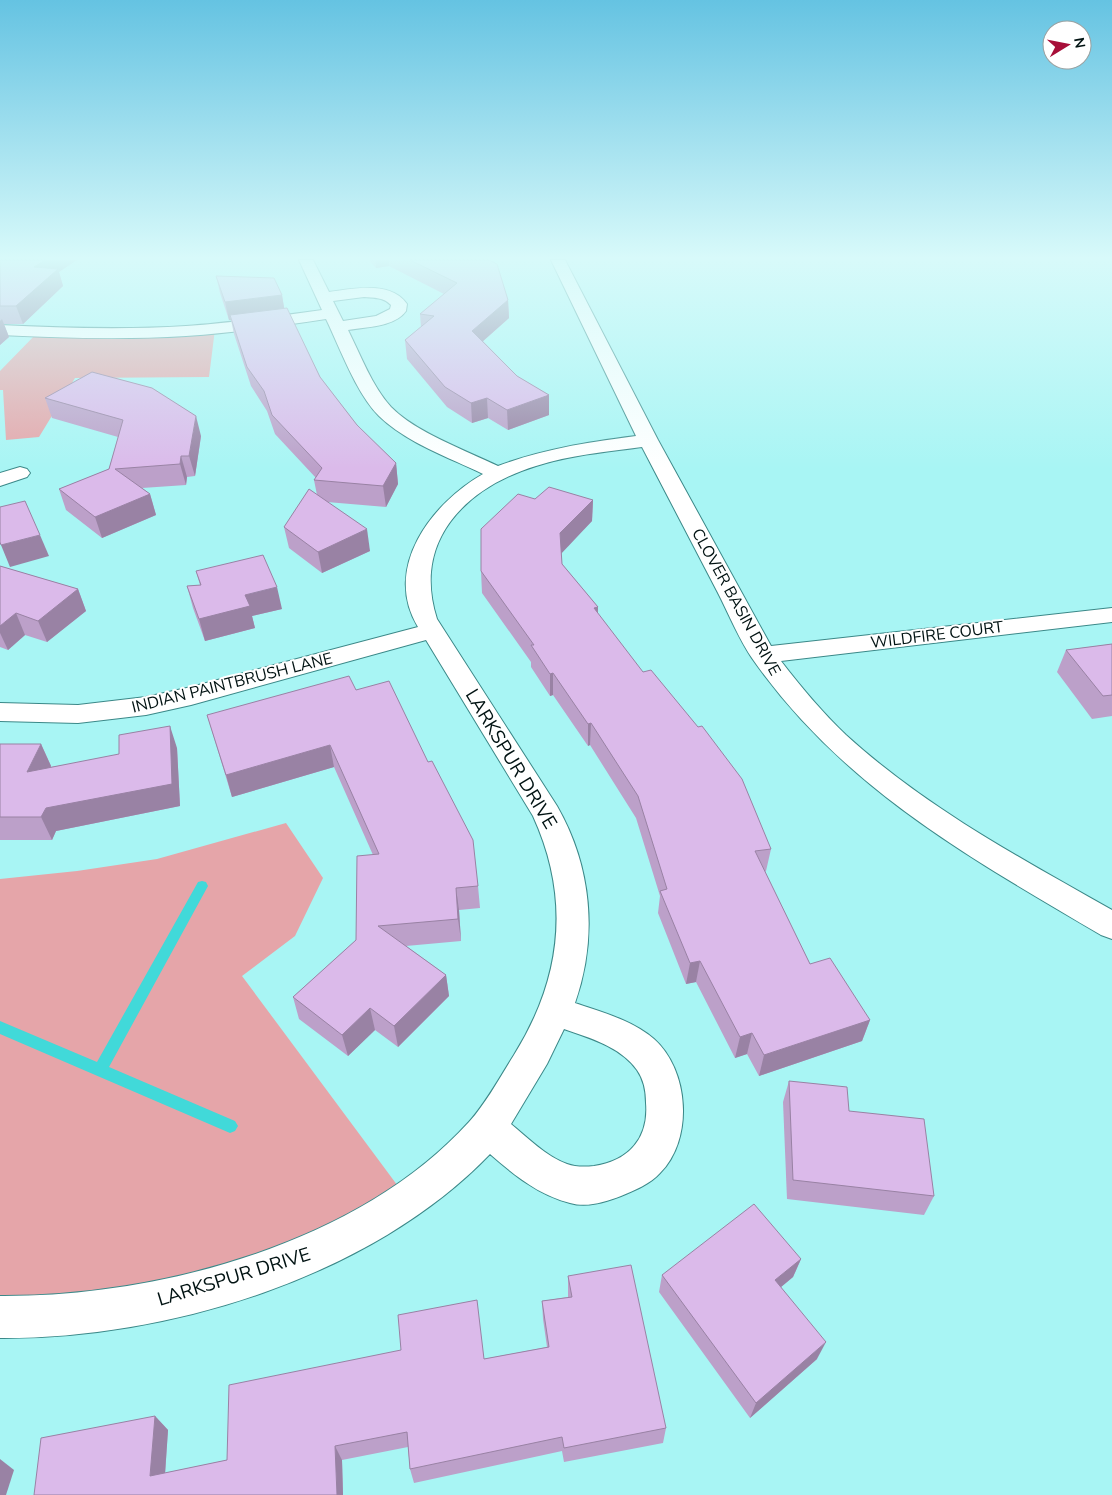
<svg xmlns="http://www.w3.org/2000/svg" width="1112" height="1495" font-family="'Nunito Sans',sans-serif">
	<style>
		.green { fill: #e5a5a9 }
		.lines { fill: none; stroke-linecap: round; stroke-linejoin: round }
		.stream { fill: #41d9d9; fill-rule: evenodd }
		.minor-casing { stroke: #3b8888; stroke-width: 2 }
		.minor { fill: #fff; fill-rule: evenodd }
		.wall { fill: #bca0c9 }
		.shaded-wall { fill: #9982a4 }
		.building { fill: #dbbaea; stroke: #9982a4 }
		.labels { text-anchor: middle; dominant-baseline: central; stroke-width: 4; stroke-linejoin: round; paint-order: stroke }
		.street-label { font-size: 16px; fill: #001212; stroke: #fff }
		.near-street-label { font-size: 19px; fill: #001212; stroke: #fff }
	</style>
	<rect width="100%" height="100%" fill="#a8f5f4"/>
	<g class="green">
		<polygon points="215,329 209,377 75,378 39,437 6,440 3,390 0,390 0,371 38,332"/>
		<polygon points="286,823 323,878 295,936 242,976 409,1201 336,1243 0,1317 0,879 77,871 157,859"/>
	</g>
	<g class="lines">
		<polygon class="stream" points="202,881 206,882 208,886 109,1067 235,1121 238,1126 235,1131 230,1133 0,1034 0,1021 97,1062 198,882"/>
		<g class="minor-casing">
			<g id="minor">
				<path d="M299 260H313L329 292C353 289 390 280 407 304L406 311C395 327 365 327 348 330 361 356 372 386 391 407 415 432 467 451 498 466 543 449 589 442 636 436L551 260H565L658 440 771 646 1112 608V622L781 661C801 687 822 712 846 735 925 807 1020 858 1112 910V939L1101 935C969 857 845 789 754 661 739 640 729 614 717 591 692 543 667 495 642 447 606 452 570 455 536 466 465 488 412 541 437 619L557 806C592 867 598 937 575 1003 601 1012 632 1020 654 1039 689 1070 694 1139 660 1173 650 1184 635 1190 621 1196 605 1202 587 1208 570 1203 538 1195 513 1174 490 1154 372 1277 168 1339 0 1338V1296C160 1297 359 1243 469 1122 487 1102 500 1077 514 1055 562 978 571 899 533 816L426 640 191 705 146 715 78 723 0 721V703L78 705 146 697 191 687 418 627C382 568 432 503 483 474 448 457 407 443 379 416 356 393 340 348 326 319 280 326 233 333 186 336 124 340 62 338 0 335V325C62 328 124 330 186 326 232 323 277 316 322 310ZM364 297C374 298 384 297 391 305L390 309 376 316 343 321 333 301ZM564 1029C590 1038 621 1047 637 1070 644 1080 646 1091 646 1103 649 1138 629 1161 594 1166 585 1167 575 1167 567 1164 547 1157 528 1138 511 1124L547 1064Z"/>
				<polygon points="20,467 27,469 30,473 27,477 0,486 0,473"/>
			</g>
		</g>
		<use href="#minor" class="minor"/>
	</g>
	<g class="wall">
		<polygon points="0,260 59,272 63,286 23,324 4,324 9,337 0,345"/>
		<polygon points="369,260 489,260 508,300 509,318 483,341 517,376 549,395 549,415 508,430 488,418 472,423 447,407 407,359 405,340 421,327 420,314 444,294 389,266 376,268"/>
		<polygon points="216,276 282,295 284,308 320,377 357,425 396,463 398,484 386,507 327,502 370,551 322,573 289,548 284,527 317,495 314,480 316,478 275,434 267,411 251,386 234,334 231,320 229,320 220,293"/>
		<polygon points="45,398 201,436 195,476 187,477 186,485 142,488 150,494 156,515 102,538 66,510 59,489 109,469 118,437 52,418"/>
		<polygon points="535,499 593,500 592,521 561,553 562,564 598,607 598,614 771,849 766,871 765,872 810,964 870,1020 862,1041 759,1076 747,1054 735,1058 696,982 686,984 658,913 660,896 636,818 590,745 588,746 553,695 550,696 531,667 531,662 482,593 481,571"/>
		<polygon points="0,566 78,589 86,611 47,642 25,635 8,650 0,647"/>
		<polygon points="196,571 282,609 252,616 255,628 205,641 193,608 187,586 200,585"/>
		<polygon points="1112,644 1112,716 1092,719 1057,672 1066,650"/>
		<polygon points="356,690 478,886 480,908 459,910 461,941 406,946 446,975 449,996 398,1047 375,1030 348,1056 299,1019 293,997 356,940 373,855 334,767 232,797 207,715"/>
		<polygon points="0,744 41,744 51,766 51,767 177,748 180,806 56,831 52,840 0,840"/>
		<polygon points="789,1081 849,1111 934,1196 924,1215 787,1199 783,1102"/>
		<polygon points="801,1259 793,1277 781,1287 817,1359 750,1418 659,1292 662,1275"/>
		<polygon points="568,1276 666,1428 663,1443 564,1462 562,1451 414,1483 410,1469 408,1447 342,1460 343,1495 34,1495 155,1416 168,1430 165,1473 227,1460 484,1359 547,1347 543,1319 542,1301 568,1297"/>
	</g>
	<g class="shaded-wall">
		<polygon points="45,260 77,260 59,272 63,286 23,324 16,306 34,267"/>
		<polygon points="376,260 389,260 389,266 376,268"/>
		<polygon points="282,295 285,313 230,315 231,320 229,320 225,302"/>
		<polygon points="508,300 509,318 473,350 472,331"/>
		<polygon points="2,319 9,337 0,345 0,321"/>
		<polygon points="549,395 549,415 508,430 507,410"/>
		<polygon points="487,398 488,418 472,423 471,403"/>
		<polygon points="196,416 201,436 195,476 189,456"/>
		<polygon points="181,456 187,477 186,485 180,464"/>
		<polygon points="396,463 398,484 386,507 383,486"/>
		<polygon points="150,494 156,515 102,538 95,517"/>
		<polygon points="593,500 592,521 560,555 560,533"/>
		<polygon points="367,529 370,551 322,573 318,552"/>
		<polygon points="40,535 49,556 10,567 1,545"/>
		<polygon points="277,587 282,609 252,616 255,628 205,641 199,619 245,595"/>
		<polygon points="78,589 86,611 47,642 38,621"/>
		<polygon points="598,607 597,629 594,608"/>
		<polygon points="16,613 25,635 8,650 0,633 0,626"/>
		<polygon points="553,673 553,695 550,696 550,674"/>
		<polygon points="591,723 590,745 588,746 588,724"/>
		<polygon points="170,726 177,748 180,806 56,831 52,840 41,817 46,808"/>
		<polygon points="41,744 51,766 38,794 27,772"/>
		<polygon points="330,745 334,767 232,797 226,775"/>
		<polygon points="456,888 459,910 461,941 458,919"/>
		<polygon points="700,961 696,982 686,984 690,963"/>
		<polygon points="446,975 449,996 398,1047 394,1026"/>
		<polygon points="370,1008 375,1030 348,1056 342,1035"/>
		<polygon points="870,1020 862,1041 759,1076 764,1055"/>
		<polygon points="752,1033 747,1054 735,1058 740,1037"/>
		<polygon points="801,1259 793,1277 769,1297 775,1280"/>
		<polygon points="826,1342 817,1359 750,1418 756,1403"/>
		<polygon points="155,1416 168,1430 164,1489 150,1476"/>
		<polygon points="335,1446 342,1460 343,1495 337,1495"/>
		<polygon points="0,1459 14,1470 6,1495 0,1495"/>
	</g>
	<g class="building">
		<polygon points="0,260 45,260 34,267 58,269 16,306 0,306"/>
		<polygon points="410,260 489,260 497,264 508,300 472,331 517,376 549,395 507,410 487,398 471,403 445,387 405,340 434,316 420,314 457,283"/>
		<polygon points="216,276 274,278 282,295 225,302"/>
		<polygon points="287,308 320,377 357,425 396,463 383,486 314,480 322,468 272,415 264,391 247,367 230,315"/>
		<polygon points="92,372 152,388 196,416 189,456 181,456 180,464 115,469 150,494 95,517 59,489 109,469 123,420 45,398"/>
		<polygon points="549,487 593,500 560,533 562,564 598,607 594,608 643,672 651,670 698,727 702,726 742,779 771,849 755,851 810,964 830,958 870,1020 764,1055 752,1033 740,1037 700,961 690,963 660,891 667,889 638,796 591,723 588,724 553,673 550,674 531,645 534,645 481,571 481,529 518,494 535,499"/>
		<polygon points="309,489 367,529 318,552 284,527"/>
		<polygon points="25,501 40,535 1,545 0,542 0,507"/>
		<polygon points="263,555 277,587 245,595 250,606 199,619 187,586 201,585 196,571"/>
		<polygon points="0,566 78,589 38,621 16,613 0,626"/>
		<polygon points="1112,644 1112,695 1103,696 1066,650"/>
		<polygon points="349,676 356,690 389,681 428,762 432,761 473,840 478,886 456,888 458,919 378,926 446,975 394,1026 370,1008 342,1035 293,997 356,940 357,856 379,854 330,745 226,775 207,715"/>
		<polygon points="170,726 172,784 46,808 41,817 0,817 0,744 41,744 27,772 119,754 119,735"/>
		<polygon points="789,1081 847,1087 849,1111 924,1119 934,1196 793,1180"/>
		<polygon points="754,1204 801,1259 775,1280 826,1342 756,1403 662,1275"/>
		<polygon points="631,1265 666,1428 564,1448 562,1437 410,1469 407,1432 335,1446 337,1495 34,1495 41,1438 155,1416 150,1476 227,1460 229,1385 401,1350 398,1315 477,1300 484,1359 549,1347 542,1301 572,1297 568,1276"/>
	</g>
	<linearGradient id="sky" x2="0" y2="1"><stop stop-color="#65c3e2"/><stop offset="0.55" stop-color="#d8fafa"/><stop offset="1" stop-color="#d8fafa" stop-opacity="0"/></linearGradient>
	<rect width="1112" height="469" fill="url(#sky)"/>
	<g class="labels">
		<g class="street-label">
			<text transform="translate(736 602) rotate(61)">CLOVER BASIN DRIVE</text>
			<text transform="translate(937 635) rotate(-7)">WILDFIRE COURT</text>
			<text transform="translate(232 683) rotate(-14)">INDIAN PAINTBRUSH LANE</text>
		</g>
		<g class="near-street-label">
			<text transform="translate(511 759) rotate(59)">LARKSPUR DRIVE</text>
			<text transform="translate(234 1277) rotate(-17)">LARKSPUR DRIVE</text>
		</g>
	</g>
	<g transform="translate(1067 45) rotate(80)"><circle r="24" fill="#ffffff" stroke="#99a0a0"/>
	<path d="M0-4L9 19L0 12L-9 19Z" fill="#a70e39"/>
	<text y="-8" font-size="14" font-weight="bold" text-anchor="middle" fill="#001212">N</text>
	</g>
</svg>
